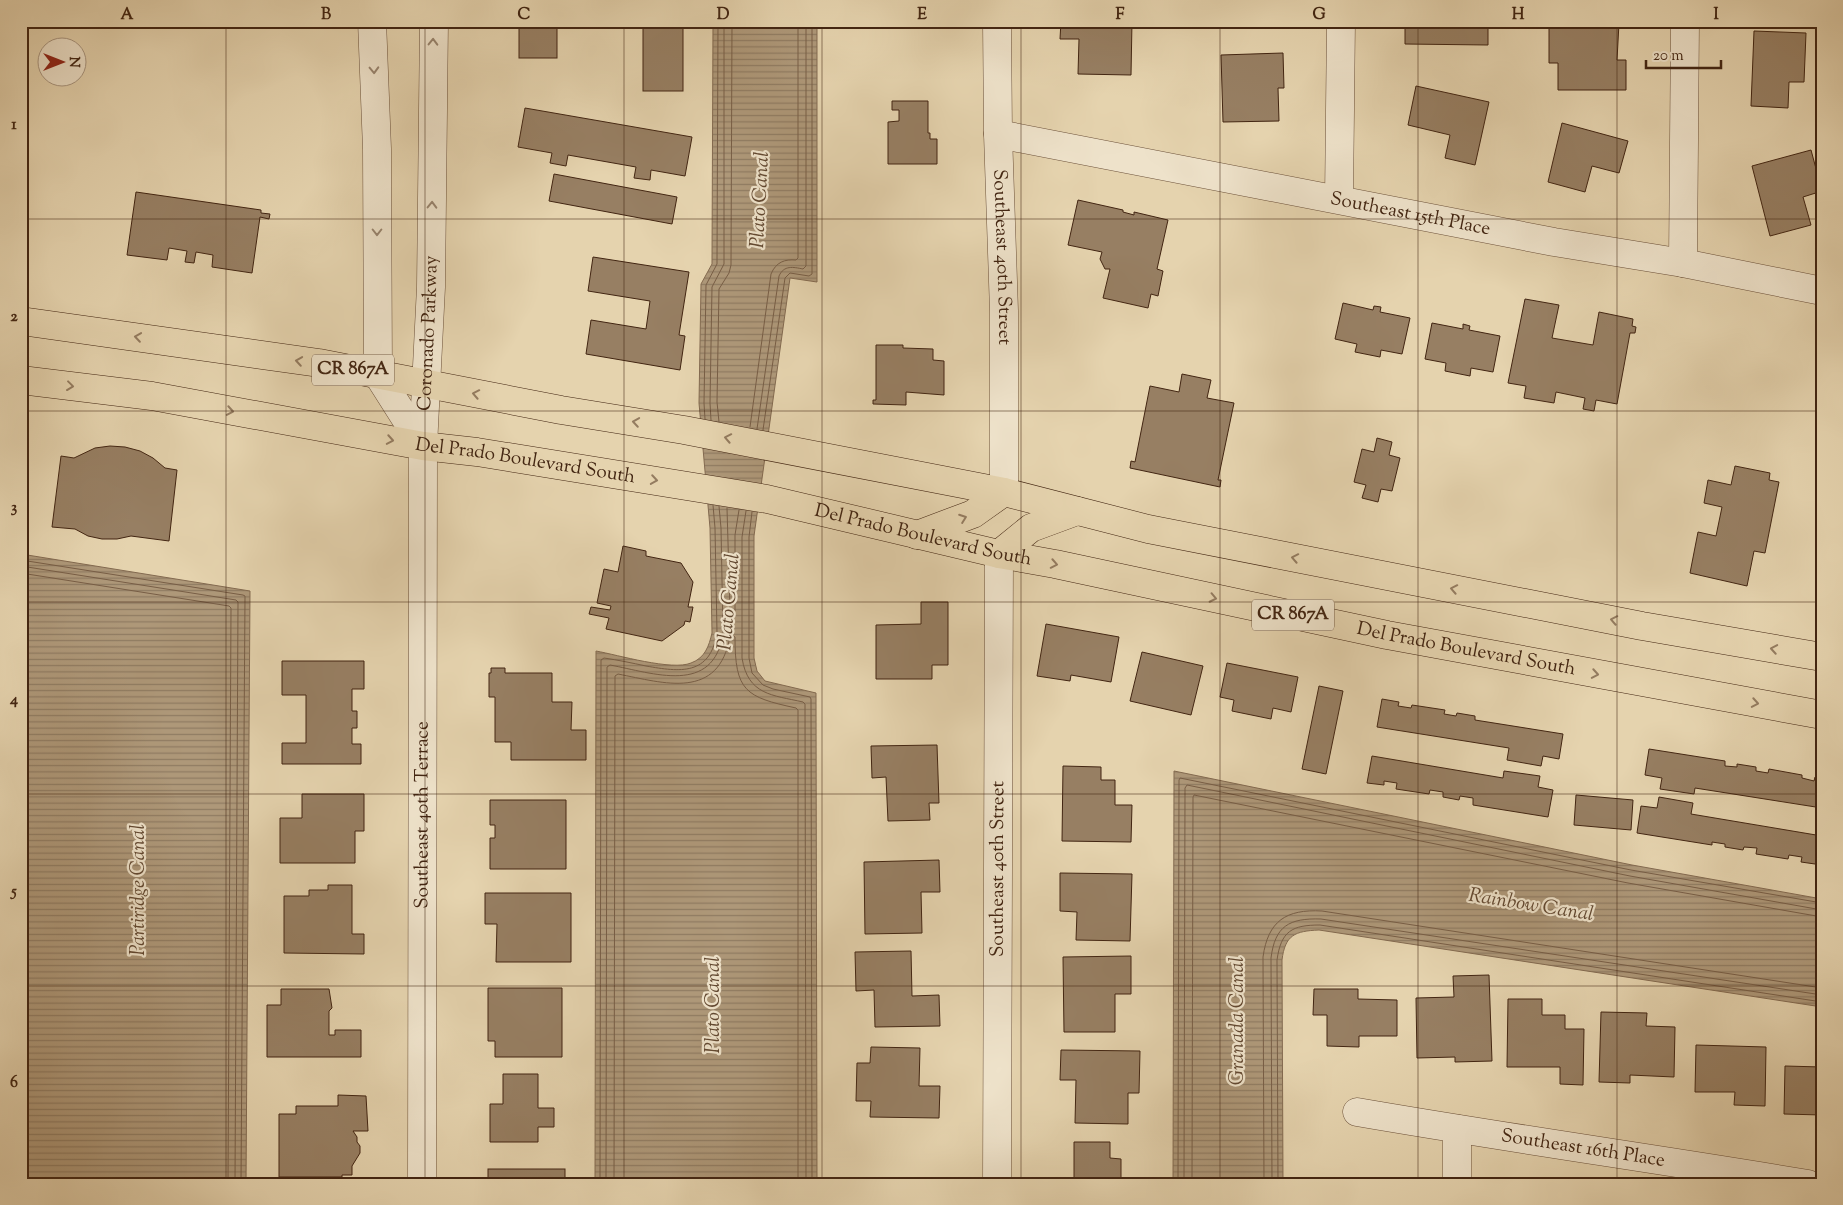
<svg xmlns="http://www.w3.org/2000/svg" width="1843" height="1205" font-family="'Sorts Mill Goudy',serif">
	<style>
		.water { fill: url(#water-rules); stroke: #836a50 }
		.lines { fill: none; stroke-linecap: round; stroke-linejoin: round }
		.shore { stroke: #785e46; stroke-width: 1 }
		.building { fill: #977f63; stroke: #422512 }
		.minor-casing { stroke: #6b5039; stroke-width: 29 }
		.major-casing { stroke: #422512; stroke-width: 29 }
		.minor { stroke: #eee2ca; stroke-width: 28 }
		.major { stroke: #e5d3ae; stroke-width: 28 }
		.oneway { stroke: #98846e }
		.oneway2 { stroke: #947c60 }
		.grid { fill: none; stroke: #422512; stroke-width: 1; stroke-opacity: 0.55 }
		.labels { text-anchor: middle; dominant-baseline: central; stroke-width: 4.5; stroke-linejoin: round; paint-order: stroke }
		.shield { fill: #eee2ca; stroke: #765e49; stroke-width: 1 }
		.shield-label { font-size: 18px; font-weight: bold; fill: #422512 }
		.street-label { font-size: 19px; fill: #422512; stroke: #eee2ca }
		.water-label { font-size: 20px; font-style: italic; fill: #624831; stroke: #eee2ca }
		.neatline { fill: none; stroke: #422512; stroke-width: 2 }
		.grid-label { font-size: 16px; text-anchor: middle; font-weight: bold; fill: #422512 }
	</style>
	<defs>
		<pattern id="water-rules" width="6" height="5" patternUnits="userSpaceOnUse" patternTransform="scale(1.25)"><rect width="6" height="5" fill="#ae9879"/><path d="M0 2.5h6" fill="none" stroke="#8f7c62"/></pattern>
	</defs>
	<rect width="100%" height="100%" fill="#e5d3ae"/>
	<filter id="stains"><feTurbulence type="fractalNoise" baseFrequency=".004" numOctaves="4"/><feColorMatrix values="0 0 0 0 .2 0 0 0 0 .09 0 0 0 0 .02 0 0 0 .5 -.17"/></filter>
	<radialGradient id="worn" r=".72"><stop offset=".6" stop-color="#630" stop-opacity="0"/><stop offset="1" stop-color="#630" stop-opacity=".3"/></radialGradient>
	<g class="water">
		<path d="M713 21H817V282L790 278 754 536V658L757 671 765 681 816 693 817 1184H595L596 651C618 655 672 671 691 663 705 658 709 646 712 633L710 528 699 403 701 284 712 264Z"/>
		<polygon points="21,554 250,591 246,1184 21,1184"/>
		<path d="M1174 771 1632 865 1822 899V1007L1319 930C1295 931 1285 935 1282 960L1283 1184H1173Z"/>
	</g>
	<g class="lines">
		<g class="shore">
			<polyline points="705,419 704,403 706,285 717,264 718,21"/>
			<polyline points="711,420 710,403 712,287 724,264 724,21"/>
			<polyline points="719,422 717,402 719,289 729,273 731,265 732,21"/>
			<path d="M750 427 771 274C776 262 785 259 796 260L798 258V21"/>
			<path d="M757 429 779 276C784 265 793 267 803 269L806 266V21"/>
			<polyline points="763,430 785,278 790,273 809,276 812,274 812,21"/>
			<polyline points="727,508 730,610 732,613 735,611 735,535 739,510"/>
			<path d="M746 511 742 537V658C748 695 772 695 803 702L805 704 806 1184"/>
			<polyline points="752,512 749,537 749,658 752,673 763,685 773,689 810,697 811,699 812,1184"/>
			<polyline points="21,560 243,595 245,596 241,1184"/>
			<polyline points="21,566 236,600 238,602 235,1184"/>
			<polyline points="21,573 229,606 231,608 228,1184"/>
			<path d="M600 1184 601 660 604 658C618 660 632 663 646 666 680 672 710 676 717 633L715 528 713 505"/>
			<path d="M606 1184 607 667 610 665C653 673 714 696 723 633L721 528 719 506"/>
			<path d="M614 1184 615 676 618 674C664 683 719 701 730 636L732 635 735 637C735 691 745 697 796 708L798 710V1184"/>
			<polyline points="1178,1184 1179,780 1180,778 1631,870 1822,903"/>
			<polyline points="1184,1184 1185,788 1187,785 1630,876 1822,910"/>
			<polyline points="1192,1184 1193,797 1194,795 1628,883 1822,917"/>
			<path d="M1264 1184 1263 957C1268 921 1286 909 1322 911L1822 988"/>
			<path d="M1272 1184 1271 958C1275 926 1289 918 1321 919L1822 995"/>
			<path d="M1278 1184 1277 960C1281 931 1292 925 1320 925L1822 1002"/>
		</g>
	</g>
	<g class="building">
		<rect x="519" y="21" width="38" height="37"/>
		<rect x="643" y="21" width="40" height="70"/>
		<polygon points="1061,21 1132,21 1131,75 1078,74 1079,39 1060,39"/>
		<polygon points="1236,21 1283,21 1283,25 1236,24"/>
		<polygon points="1405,21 1488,21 1488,45 1405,44"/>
		<polygon points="1549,23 1619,23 1617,60 1626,60 1626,90 1558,90 1558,63 1549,63"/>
		<polygon points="1754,31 1806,33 1804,82 1789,82 1788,108 1751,106"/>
		<polygon points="1283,53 1284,88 1278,88 1279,121 1223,122 1221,55"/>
		<polygon points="1416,86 1489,102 1475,165 1445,158 1450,135 1408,125"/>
		<polygon points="892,101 928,101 928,133 930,133 930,139 937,139 937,164 888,164 888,122 899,121 899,110 892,110"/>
		<polygon points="525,108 692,137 685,176 651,170 650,180 634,178 636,167 568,155 566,166 550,163 552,153 518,147"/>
		<polygon points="1562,123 1628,141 1619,173 1592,166 1585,192 1548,182"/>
		<polygon points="1811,150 1822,191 1803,197 1811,225 1770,236 1752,166"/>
		<polygon points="554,174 677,197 672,224 549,201"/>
		<polygon points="136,192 261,210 261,213 270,214 269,219 260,217 252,273 212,267 213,255 196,252 194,263 185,262 187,251 169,248 167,260 127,255"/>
		<polygon points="1078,200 1123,210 1123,212 1134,215 1134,212 1168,220 1157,269 1163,271 1158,296 1151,294 1148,308 1103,298 1110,269 1105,269 1100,259 1102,252 1068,245"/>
		<polygon points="593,257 689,272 679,335 685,336 680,370 586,354 591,320 646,329 650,301 588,291"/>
		<polygon points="1525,299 1559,305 1552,338 1593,345 1599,312 1633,319 1632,326 1636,327 1635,333 1630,333 1617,404 1596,400 1594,411 1583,409 1585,398 1556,392 1554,403 1524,398 1526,386 1508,383"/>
		<polygon points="1343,303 1373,310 1374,306 1381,307 1380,312 1410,318 1402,354 1381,350 1380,357 1355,352 1357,344 1335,339"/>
		<polygon points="1432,323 1463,329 1463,324 1470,326 1469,330 1500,336 1493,372 1471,368 1470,376 1445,371 1446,363 1425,359"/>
		<polygon points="876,345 903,345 903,348 933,349 933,360 944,361 944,395 906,392 906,405 873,404 873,400 876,400"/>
		<polygon points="1182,374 1211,380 1207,398 1234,403 1218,480 1221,480 1220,487 1130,468 1131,461 1135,462 1150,386 1179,392"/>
		<polygon points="1377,438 1392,442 1389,455 1400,458 1392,491 1381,489 1378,502 1362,498 1366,485 1354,482 1362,449 1374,452"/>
		<polygon points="110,446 125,447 140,451 153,458 165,468 177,470 169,541 131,536 117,539 102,539 88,536 75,529 52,527 61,456 74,458 95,448"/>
		<polygon points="1735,466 1770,473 1769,480 1779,482 1765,553 1754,551 1747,586 1690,573 1698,532 1716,536 1722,507 1704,503 1708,480 1731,485"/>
		<polygon points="623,546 646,551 646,556 681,563 693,582 688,607 693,607 690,622 685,621 684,625 662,641 606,629 609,618 589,614 591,607 610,610 611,606 597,603 604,569 618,572"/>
		<polygon points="921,602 948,602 948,665 932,665 932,679 876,679 876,625 921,624"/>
		<polygon points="1046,624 1119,637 1111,682 1071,675 1070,681 1037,676"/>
		<polygon points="1142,652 1203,666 1191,715 1130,701"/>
		<polygon points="282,661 364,661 364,689 352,689 352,711 357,711 357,728 352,728 352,744 361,744 361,764 282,764 282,743 306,743 306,695 282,695"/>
		<polygon points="1227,663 1298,677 1291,712 1273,708 1271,719 1232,711 1234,700 1220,697"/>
		<polygon points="491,668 505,668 505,673 552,673 552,702 572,702 571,730 586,730 586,760 511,760 511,742 495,742 495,697 489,697 489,673 491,673"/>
		<polygon points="1319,686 1343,691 1326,774 1302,769"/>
		<polygon points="1382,699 1399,702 1398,706 1411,708 1412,705 1445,710 1444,714 1456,716 1457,713 1475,716 1475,720 1563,734 1559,759 1543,756 1541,766 1507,760 1509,748 1377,727"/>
		<polygon points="937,745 939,803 929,803 930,820 888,821 886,777 872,778 871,746"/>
		<polygon points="1649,749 1725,761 1725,766 1737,767 1737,764 1756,767 1756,771 1768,773 1769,769 1802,775 1802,778 1814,781 1815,777 1822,778 1822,808 1695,788 1694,794 1660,789 1662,778 1645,775"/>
		<polygon points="1372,756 1503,778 1504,771 1540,776 1538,787 1553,790 1548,817 1473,805 1473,798 1460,796 1459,800 1443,797 1443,792 1430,790 1429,794 1396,789 1397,783 1384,781 1384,785 1367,783"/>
		<polygon points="1063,766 1101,767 1101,780 1115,780 1115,805 1132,805 1131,842 1062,841"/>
		<polygon points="302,794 364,794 364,831 355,831 355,863 280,863 280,818 302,818"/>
		<polygon points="1576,795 1633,800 1631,830 1574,825"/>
		<polygon points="1659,797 1693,803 1691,814 1822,836 1822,865 1801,862 1802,857 1789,855 1788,859 1756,854 1757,848 1744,847 1743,850 1725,847 1725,844 1712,842 1712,845 1637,833 1641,806 1657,808"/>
		<polygon points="490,800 566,800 566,869 490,869 490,838 495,838 495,825 490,825"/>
		<polygon points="939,860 940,892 921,892 922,933 865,934 864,862"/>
		<polygon points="1060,873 1132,874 1130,941 1076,940 1077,912 1060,911"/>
		<polygon points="328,885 352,885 352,934 364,934 364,954 284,953 284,896 309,896 309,890 328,890"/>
		<polygon points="485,893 571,893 571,962 496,962 497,924 485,924"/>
		<polygon points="911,951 912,996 939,995 940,1026 875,1027 874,990 856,991 855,952"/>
		<polygon points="1131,956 1131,994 1115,994 1115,1032 1064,1032 1063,957"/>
		<polygon points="1489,975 1492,1061 1455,1062 1455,1057 1417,1058 1416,998 1454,997 1453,976"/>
		<polygon points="488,988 562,988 562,1057 495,1057 495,1041 488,1041"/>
		<polygon points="281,989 329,989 332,1008 329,1011 329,1035 335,1035 335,1030 361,1030 361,1057 267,1057 267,1005 281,1005"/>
		<polygon points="1314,989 1358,989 1358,999 1397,1000 1397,1036 1359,1036 1359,1047 1327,1046 1327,1015 1313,1015"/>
		<polygon points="1508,999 1542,999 1542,1015 1565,1015 1565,1029 1584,1029 1583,1085 1560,1084 1560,1067 1507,1067"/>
		<polygon points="1601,1012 1647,1013 1646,1026 1675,1027 1674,1077 1630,1075 1630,1083 1599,1082"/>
		<polygon points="1696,1045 1766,1047 1765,1106 1734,1105 1735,1092 1695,1092"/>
		<polygon points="871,1047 920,1048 919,1086 940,1086 939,1118 870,1117 871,1101 856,1101 857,1063 870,1063"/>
		<polygon points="1061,1050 1140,1051 1139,1093 1128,1093 1128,1124 1075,1123 1076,1080 1060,1080"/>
		<polygon points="1785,1066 1822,1067 1822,1115 1784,1114"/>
		<polygon points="503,1074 538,1074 538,1108 554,1108 554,1127 538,1127 538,1142 490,1142 490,1104 503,1104"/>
		<polygon points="338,1095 366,1096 368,1131 353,1131 357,1137 357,1142 360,1146 360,1153 352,1166 352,1175 342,1175 342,1177 279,1177 279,1114 296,1114 296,1106 338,1106"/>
		<polygon points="1074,1142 1110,1142 1110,1158 1121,1159 1121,1184 1074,1184"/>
		<rect x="488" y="1169" width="77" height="15"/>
		<polygon points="1375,1182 1375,1184 1324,1184 1324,1183"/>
	</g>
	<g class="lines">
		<g class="minor-casing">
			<g id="minor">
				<polyline points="372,21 377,149 378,375 423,446"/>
				<path id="s1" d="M997 21 998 134 1004 311V492"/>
				<path id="s2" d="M998 134 1554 242 1683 263 1822 291"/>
				<polyline points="1339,199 1341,21"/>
				<polyline points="1683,263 1685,21"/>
				<path id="s3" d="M1357 1112C1507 1138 1658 1159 1808 1184"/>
				<path id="s4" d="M422 1184 423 446 431 287 434 21"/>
				<path id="s5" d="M997 1184 999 554"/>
				<polyline points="1457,1184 1457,1129"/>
			</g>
		</g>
		<g class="major-casing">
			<g id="major">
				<polyline points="21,321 319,363 561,410 684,430 1004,492 1148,529 1642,626 1822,657"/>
				<path id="s6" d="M21 380 152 396 423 446 477 452 767 499 999 554 1055 564 1387 635 1822 715"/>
				<polyline points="917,535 973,514 1004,492"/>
				<polyline points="999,554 1031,528 1077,511"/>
			</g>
		</g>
		<use href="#minor" class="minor"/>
		<use href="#major" class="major"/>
	</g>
	<defs><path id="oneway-chevron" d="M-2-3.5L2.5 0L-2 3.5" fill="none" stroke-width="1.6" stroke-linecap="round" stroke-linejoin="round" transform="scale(1.25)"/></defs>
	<g class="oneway">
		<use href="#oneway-chevron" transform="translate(433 42) rotate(-89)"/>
		<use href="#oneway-chevron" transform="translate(374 70) rotate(88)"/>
		<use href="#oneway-chevron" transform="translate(432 205) rotate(-89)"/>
		<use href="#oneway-chevron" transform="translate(377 232) rotate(90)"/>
	</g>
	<g class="oneway2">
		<use href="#oneway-chevron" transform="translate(138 337) rotate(-172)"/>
		<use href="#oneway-chevron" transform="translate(299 361) rotate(-171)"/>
		<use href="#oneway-chevron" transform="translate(70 386) rotate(7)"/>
		<use href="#oneway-chevron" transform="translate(476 394) rotate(-169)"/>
		<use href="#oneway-chevron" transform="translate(230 411) rotate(10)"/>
		<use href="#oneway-chevron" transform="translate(636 422) rotate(-171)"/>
		<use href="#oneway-chevron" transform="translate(728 438) rotate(-169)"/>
		<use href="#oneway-chevron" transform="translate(390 440) rotate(10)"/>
		<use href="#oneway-chevron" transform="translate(654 480) rotate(9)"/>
		<use href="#oneway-chevron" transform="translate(963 518) rotate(-20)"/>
		<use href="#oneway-chevron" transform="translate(1295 558) rotate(-169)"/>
		<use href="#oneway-chevron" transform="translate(1054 564) rotate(11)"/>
		<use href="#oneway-chevron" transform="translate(1454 589) rotate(-169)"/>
		<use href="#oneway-chevron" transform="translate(1213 598) rotate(12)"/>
		<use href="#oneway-chevron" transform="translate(1614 620) rotate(-169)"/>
		<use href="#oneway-chevron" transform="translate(1774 649) rotate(-170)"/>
		<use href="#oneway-chevron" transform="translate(1595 674) rotate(10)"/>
		<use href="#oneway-chevron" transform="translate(1755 703) rotate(10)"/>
	</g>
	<path class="grid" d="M226 21V1184M425 21V1184M624 21V1184M822 21V1184M1021 21V1184M1220 21V1184M1418 21V1184M1617 21V1184M21 219H1822M21 411H1822M21 602H1822M21 794H1822M21 986H1822"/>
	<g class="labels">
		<g class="shield">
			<rect x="312" y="354.5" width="82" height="31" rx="4"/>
			<rect x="1252" y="599.5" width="82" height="31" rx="4"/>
		</g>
		<g class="shield-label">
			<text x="353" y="370">CR 867A</text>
			<text x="1293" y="615">CR 867A</text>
		</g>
		<g class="street-label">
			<text stroke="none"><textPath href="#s2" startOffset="420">Southeast 15th Place</textPath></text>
			<text stroke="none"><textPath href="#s1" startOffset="236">Southeast 40th Street</textPath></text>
			<text stroke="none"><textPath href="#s4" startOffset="851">Coronado Parkway</textPath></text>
			<text stroke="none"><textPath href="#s6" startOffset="511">Del Prado Boulevard South</textPath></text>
			<text stroke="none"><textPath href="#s6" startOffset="916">Del Prado Boulevard South</textPath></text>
			<text stroke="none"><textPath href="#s6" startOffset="1471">Del Prado Boulevard South</textPath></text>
			<text stroke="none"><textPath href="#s4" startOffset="369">Southeast 40th Terrace</textPath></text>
			<text stroke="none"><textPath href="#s5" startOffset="315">Southeast 40th Street</textPath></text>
			<text stroke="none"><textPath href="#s3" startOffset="229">Southeast 16th Place</textPath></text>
		</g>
		<g class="water-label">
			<text transform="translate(761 200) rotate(-87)">Plato Canal</text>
			<text transform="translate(730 602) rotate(-85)">Plato Canal</text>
			<text transform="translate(139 890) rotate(-90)">Partiridge Canal</text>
			<text transform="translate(1531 906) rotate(9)">Rainbow Canal</text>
			<text transform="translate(714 1005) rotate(-90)">Plato Canal</text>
			<text transform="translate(1238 1021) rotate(-90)">Granada Canal</text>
		</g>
	</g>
	<rect width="1843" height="1205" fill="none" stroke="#e5d3ae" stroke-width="55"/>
	<g transform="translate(62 62) rotate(90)"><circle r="24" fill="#eee2ca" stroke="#a99680"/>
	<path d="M0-4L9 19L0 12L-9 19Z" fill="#8f2418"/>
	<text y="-8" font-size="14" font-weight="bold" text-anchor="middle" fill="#422512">N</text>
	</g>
	<path d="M1646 60v8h75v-8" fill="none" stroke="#422512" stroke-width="2.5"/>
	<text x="1653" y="60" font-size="15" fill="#422512" stroke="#eee2ca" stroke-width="4" paint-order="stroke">20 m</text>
	<rect x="28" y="28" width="1788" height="1150" class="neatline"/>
	<g class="grid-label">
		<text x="127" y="19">A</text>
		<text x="326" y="19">B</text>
		<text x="524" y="19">C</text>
		<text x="723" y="19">D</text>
		<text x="922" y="19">E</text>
		<text x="1120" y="19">F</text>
		<text x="1319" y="19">G</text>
		<text x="1518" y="19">H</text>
		<text x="1716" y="19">I</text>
		<text x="14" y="129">1</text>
		<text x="14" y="321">2</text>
		<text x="14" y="512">3</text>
		<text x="14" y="704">4</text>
		<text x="14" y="896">5</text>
		<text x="14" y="1087">6</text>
	</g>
	<rect width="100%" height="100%" filter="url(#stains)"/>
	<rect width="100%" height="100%" fill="url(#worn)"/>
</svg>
